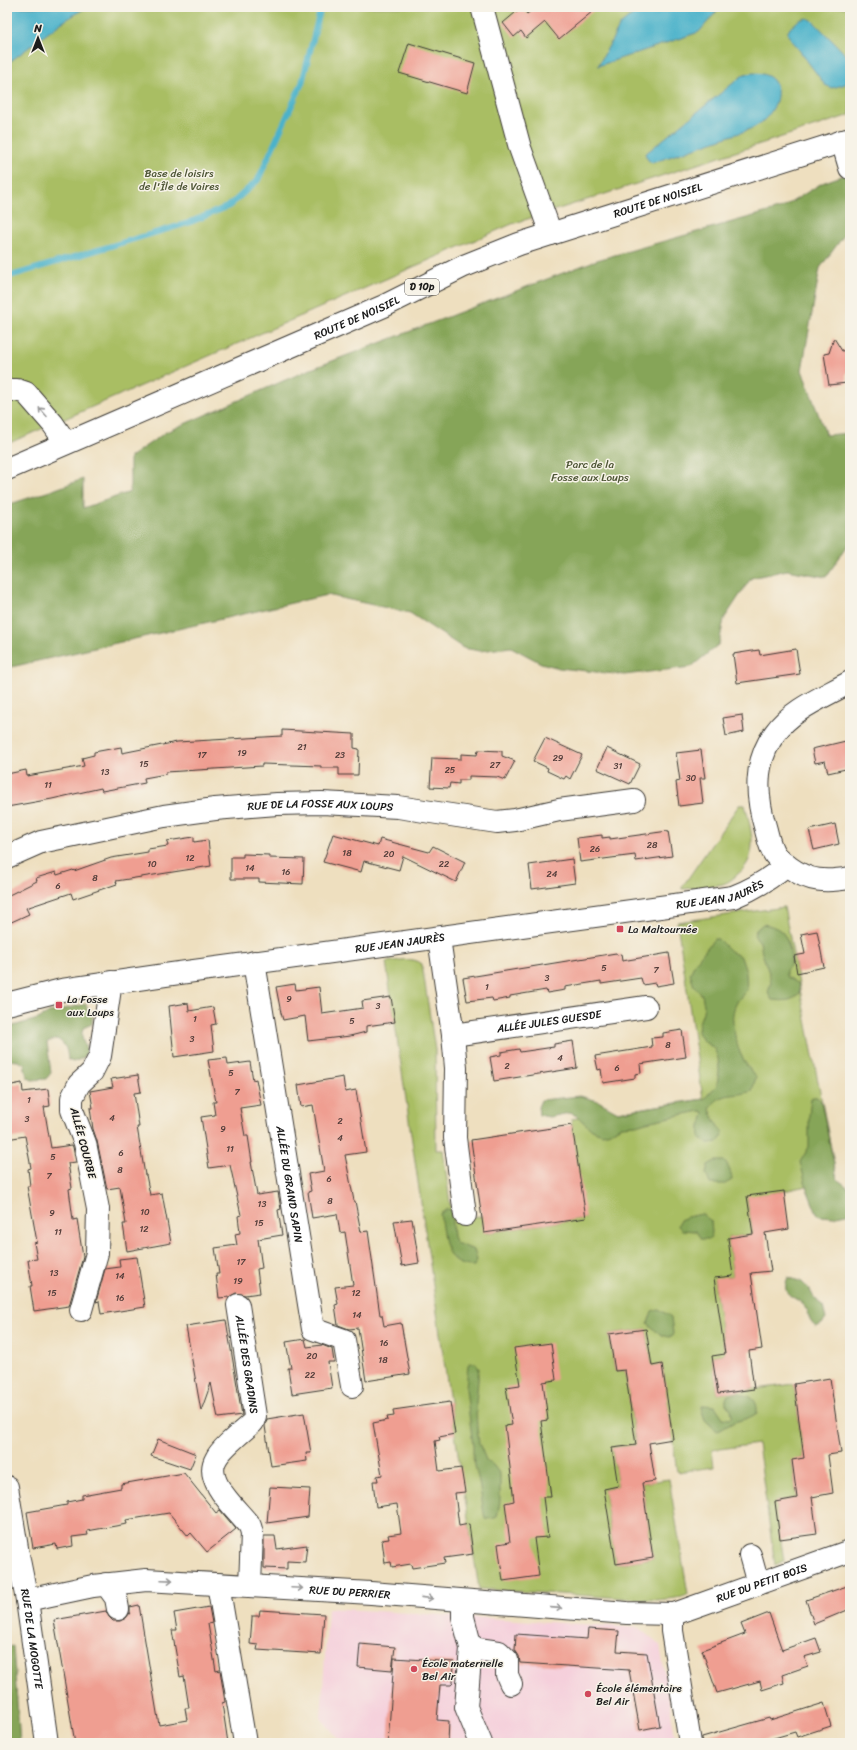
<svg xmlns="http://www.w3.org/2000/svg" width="857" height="1750" font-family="Sriracha,sans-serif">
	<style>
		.built { fill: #f5cfdb }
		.green { fill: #a9be63; stroke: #626d40 }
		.forest { fill: #86a559; stroke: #51603a }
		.water { fill: #4bb2ca; stroke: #346773 }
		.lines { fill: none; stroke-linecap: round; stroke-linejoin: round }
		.stream { stroke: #4bb2ca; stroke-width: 6 }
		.building { fill: #ef9e91 }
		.minor-casing { stroke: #3c3934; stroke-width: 24 }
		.major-casing { stroke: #3c3934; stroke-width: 24 }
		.minor { stroke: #fff; stroke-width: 22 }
		.major { stroke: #fff; stroke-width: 22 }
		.oneway { stroke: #999 }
		.poi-dot { fill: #d1495b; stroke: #f7f3e8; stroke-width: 1.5 }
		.labels { text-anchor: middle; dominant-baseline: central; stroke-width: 3; stroke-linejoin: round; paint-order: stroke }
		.number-label { font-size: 9px; fill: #513c39 }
		.shield { fill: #f7f3e8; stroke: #5e5c59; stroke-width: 1 }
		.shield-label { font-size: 10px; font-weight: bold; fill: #1c1c1c }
		.park-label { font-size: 11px; fill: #4d5535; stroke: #f7f3e8 }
		.street-label { font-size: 11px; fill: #1c1c1c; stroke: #f7f3e8 }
		.poi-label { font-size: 11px; fill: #1c1c1c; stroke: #f7f3e8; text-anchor: start }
	</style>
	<rect width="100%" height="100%" fill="#f7f3e8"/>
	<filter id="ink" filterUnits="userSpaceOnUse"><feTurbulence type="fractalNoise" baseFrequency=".025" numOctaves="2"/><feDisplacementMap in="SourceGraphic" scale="8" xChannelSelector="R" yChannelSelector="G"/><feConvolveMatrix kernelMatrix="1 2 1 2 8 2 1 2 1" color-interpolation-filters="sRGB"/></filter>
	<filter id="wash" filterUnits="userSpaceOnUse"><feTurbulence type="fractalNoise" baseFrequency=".012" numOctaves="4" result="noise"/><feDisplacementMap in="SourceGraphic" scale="16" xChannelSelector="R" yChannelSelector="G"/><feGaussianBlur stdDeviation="0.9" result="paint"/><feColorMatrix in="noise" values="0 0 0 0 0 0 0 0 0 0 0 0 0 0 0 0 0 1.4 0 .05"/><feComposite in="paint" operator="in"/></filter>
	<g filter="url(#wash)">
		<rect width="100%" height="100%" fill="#eedfbf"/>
		<polygon class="built" points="328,1608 640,1628 660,1645 676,1743 342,1743 321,1718"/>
		<g class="green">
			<polygon points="7,7 850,7 850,115 512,224 7,444"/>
			<path d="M739 805H745C751 829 760 856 738 874 734 878 729 882 723 884 710 887 696 888 682 889V887Z"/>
			<path d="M784 907 837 1179 784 1191 747 1197 753 1234 728 1238 733 1276 714 1279 725 1354 712 1356 718 1394 794 1384 804 1458 792 1461 797 1498 775 1502 784 1561 775 1565 758 1444 712 1450 714 1467 677 1472 662 1364 652 1366 646 1329 609 1334 615 1371 625 1370 636 1445 612 1448 618 1486 604 1489 616 1564 653 1558 642 1483 669 1479 688 1594 676 1598 656 1600 479 1589 450 1402 386 962C397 961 413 956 422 964L435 1050 436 1150H443L452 1218 482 1216 485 1233 585 1218 571 1119 703 1099 677 922Z"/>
		</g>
		<g class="forest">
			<polygon points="844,175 850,185 850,227 820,268 802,370 826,435 850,433 850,542 826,577 787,570 751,578 724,619 719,644 691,667 624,675 559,668 541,663 511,647 480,651 463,648 410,613 327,595 7,668 7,505 50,491 83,479 83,508 130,492 130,457 166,432 306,371 597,260 782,208 822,183"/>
			<path d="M763 924C769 925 776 927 781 931 788 937 792 956 791 965L786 970V976L799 984 800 992C793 1002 785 1001 772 1000L768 993 771 982 769 973 762 953 760 942 754 935 756 930Z"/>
			<path d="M714 939H718L730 951 741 957 746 972 747 990C731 1006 731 1015 735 1036 739 1054 744 1063 756 1077L752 1091C734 1098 722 1090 710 1108 712 1119 720 1125 723 1135L718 1142 708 1143 701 1140C697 1126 702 1125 704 1112L700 1111 646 1122 636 1125 621 1126 611 1132 602 1134 592 1130 577 1116 570 1113 549 1117 539 1115 538 1107 541 1100 580 1096 598 1101 618 1112 704 1099 717 1085 719 1071 718 1058 714 1048 703 1041 698 1032 699 1023 703 1012 704 1005 702 995 694 986 690 974 695 963Z"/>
			<path d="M86 1004 88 1013 93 1012 92 1024 83 1028C80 1038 84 1042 87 1051L83 1058 73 1062 68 1060C67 1050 66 1044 57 1039L47 1042 51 1073 46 1079 32 1080 27 1077 24 1064 18 1061 7 1060V1030L13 1026 38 1019 51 1012Z"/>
			<polygon points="813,1097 817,1097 821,1101 837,1179 850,1189 850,1213 833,1217 820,1216 817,1214 807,1189 800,1162 809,1147 809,1115 811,1098"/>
			<path d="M715 1161H724C729 1167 731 1172 732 1180L725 1184H710L706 1174 708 1165Z"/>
			<path d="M447 1209 451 1210 453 1237 456 1243 474 1250 477 1260 474 1266C443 1267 444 1236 440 1214Z"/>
			<polygon points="702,1214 711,1221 712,1233 710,1239 701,1239 696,1231 682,1230 678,1226 680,1220 687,1217"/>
			<path d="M788 1277 802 1282 810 1290 813 1296 823 1307 826 1319 822 1324 816 1327C806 1319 811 1315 806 1308 798 1295 779 1299 788 1277Z"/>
			<path d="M659 1309 671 1317 673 1333 672 1337C662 1338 654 1330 648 1323L652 1311Z"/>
			<polygon points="471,1363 476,1363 479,1368 476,1404 477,1428 479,1443 486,1460 493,1465 500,1474 500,1501 497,1517 492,1519 485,1518 484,1514 479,1482 473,1458 473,1446 469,1414 466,1389 468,1365"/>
			<path d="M737 1393C750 1396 758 1398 757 1413 746 1421 738 1419 729 1425 724 1427 723 1430 717 1431L705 1420 701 1408 703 1405 715 1406 723 1418 729 1419 732 1416 731 1410 726 1404V1399L728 1395Z"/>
			<polygon points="13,1646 20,1743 7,1743 7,1713 10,1703 7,1693 7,1647"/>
		</g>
		<g class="water">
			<polygon points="7,7 87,7 61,23 7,64"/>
			<polygon points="642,7 716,7 717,11 699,32 598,66 620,25"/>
			<polygon points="807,18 812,20 850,59 850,81 843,85 832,88 825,85 788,35 788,30 799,20"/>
			<path d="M751 73C760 73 770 74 775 83 781 95 774 110 765 119 755 130 735 134 721 139 698 147 675 155 652 163L648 160 645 154 742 76Z"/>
		</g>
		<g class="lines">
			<polyline class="stream" points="7,277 188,223 229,206 258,180 302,83 321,7"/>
		</g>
		<g id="blocks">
			<g class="building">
				<polygon points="522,7 527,14 534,8 532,7 598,7 559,39 545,22 526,38 521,31 514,37 503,23"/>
				<polygon points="409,43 475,63 467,93 399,73"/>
				<polygon points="834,338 842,351 850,349 850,365 846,375 847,383 829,385 824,354 829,353"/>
				<polygon points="796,649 800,674 737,683 733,654 759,650 760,655"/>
				<polygon points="742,715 744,732 726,736 723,718"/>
				<polygon points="282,730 354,734 354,748 359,749 358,775 339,775 339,768 321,768 321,766 262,764 262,766 166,772 166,774 144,778 145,783 102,791 101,788 52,799 7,807 7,774 26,770 27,776 84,766 82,758 94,755 94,752 121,747 122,753 177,742 282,736"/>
				<polygon points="545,738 582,755 570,779 566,776 564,779 547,771 548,768 533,761"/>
				<polygon points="850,740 850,768 828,773 825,761 815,763 812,749"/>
				<polygon points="607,748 640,764 630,784 597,769"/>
				<polygon points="478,750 502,751 502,756 515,761 505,780 497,777 469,776 469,780 459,780 459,784 450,783 449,788 430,787 432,758 461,759 461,754 477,755"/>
				<polygon points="701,750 705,778 700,778 703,803 679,806 676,782 680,781 676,753"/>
				<polygon points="835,824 839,844 814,850 809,830"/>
				<polygon points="668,831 672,856 636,861 635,855 580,862 577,838 602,835 602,838 610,837 610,839"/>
				<polygon points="333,834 378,846 380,839 429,852 433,846 465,862 456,882 403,856 399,870 364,861 361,872 323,862"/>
				<polygon points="194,837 194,842 208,840 211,866 116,881 117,884 73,899 71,893 26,908 29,914 7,924 7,896 37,881 36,878 56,872 57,875 73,870 74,871 111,858 148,852 148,849 168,846 167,841"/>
				<polygon points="243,854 269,855 269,858 304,859 303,884 259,882 259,879 231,879 231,857 243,857"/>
				<polygon points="572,859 575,883 532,889 529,865"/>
				<polygon points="817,931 824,967 797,973 794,956 805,954 801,934"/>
				<polygon points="616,953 617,955 621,954 622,961 669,953 674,983 656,986 655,983 643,985 641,978 601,984 601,981 565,987 565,990 547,993 546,990 510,996 510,998 493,1001 492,998 467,1001 463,978"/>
				<polygon points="295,984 296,990 319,987 322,1014 363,1008 362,1001 391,997 395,1022 366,1026 366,1032 350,1036 308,1041 305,1016 283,1020 281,1013 276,987"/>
				<polygon points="188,1003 189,1011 213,1007 216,1024 211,1025 214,1051 174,1057 169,1006"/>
				<polygon points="682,1030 686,1057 640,1064 641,1073 635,1074 635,1078 603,1083 601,1069 598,1070 595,1056 652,1047 651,1038 663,1037 663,1033"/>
				<polygon points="573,1041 577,1068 494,1081 490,1057 501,1055 501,1052 519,1049 520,1052 554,1047 554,1044"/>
				<polygon points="227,1058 228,1065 250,1062 253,1080 256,1079 261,1105 240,1108 245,1136 248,1136 252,1162 251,1162 257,1195 278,1192 281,1209 278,1210 282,1235 258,1239 262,1268 257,1269 260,1293 245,1295 236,1293 229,1297 219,1298 216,1274 219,1274 215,1248 237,1245 235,1234 240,1233 238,1216 241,1215 230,1165 209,1168 201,1117 215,1115 213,1102 216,1102 208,1060"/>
				<polygon points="138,1075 141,1092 134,1093 139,1127 137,1127 145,1175 146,1175 150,1195 162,1193 171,1243 127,1251 123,1224 126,1224 120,1187 107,1189 97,1141 93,1129 90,1108 93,1108 90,1091 113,1087 111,1079"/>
				<polygon points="343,1077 345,1092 356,1090 366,1152 345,1155 354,1201 355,1201 361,1232 368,1231 380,1315 382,1315 384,1326 401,1323 410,1374 366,1381 358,1328 349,1329 338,1325 335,1305 338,1304 335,1287 353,1285 345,1232 340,1233 337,1214 312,1218 308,1192 311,1191 308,1174 324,1171 313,1105 301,1107 298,1085"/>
				<polygon points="22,1083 23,1092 48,1089 50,1106 44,1107 51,1148 72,1145 73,1147 76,1162 68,1163 72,1188 69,1189 73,1220 77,1219 83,1257 69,1306 34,1311 30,1286 32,1286 28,1260 37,1259 34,1243 37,1242 27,1186 30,1186 28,1169 31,1168 25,1136 7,1139 7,1112 10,1112 7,1086"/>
				<polygon points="572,1125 586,1218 484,1233 471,1140"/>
				<polygon points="784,1191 789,1229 765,1233 771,1271 751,1273 762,1349 749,1351 754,1389 718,1394 712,1356 725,1354 714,1278 733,1276 728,1238 753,1234 747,1196"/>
				<polygon points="412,1219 419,1263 402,1266 394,1221"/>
				<polygon points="137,1257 145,1307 101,1314 99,1301 96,1302 105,1269 120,1267 119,1259"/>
				<polygon points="226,1320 242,1415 218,1418 211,1383 201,1411 186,1326"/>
				<polygon points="646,1329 652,1366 662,1364 673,1439 649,1443 655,1481 642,1483 653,1558 616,1564 604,1489 618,1486 612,1448 636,1445 625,1370 615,1371 609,1334"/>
				<polygon points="305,1339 307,1347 322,1345 332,1349 334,1362 328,1362 332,1388 292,1394 288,1368 291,1368 286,1342"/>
				<polygon points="551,1343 556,1380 543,1382 548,1420 541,1421 551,1497 543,1497 548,1537 534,1538 539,1576 503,1581 498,1544 510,1542 505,1503 514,1501 505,1426 512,1425 506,1387 520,1385 514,1348"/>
				<polygon points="830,1378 841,1453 828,1455 833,1493 812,1497 817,1534 780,1539 775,1502 797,1498 792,1460 804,1458 794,1384"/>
				<polygon points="450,1402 455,1434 439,1437 440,1440 435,1441 439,1471 461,1468 465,1492 455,1493 459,1526 469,1524 473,1554 444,1558 445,1563 412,1568 411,1564 392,1567 391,1562 385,1563 382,1540 389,1539 388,1535 401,1533 397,1504 376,1507 373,1481 378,1481 377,1476 382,1475 373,1423 388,1420 387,1417 394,1416 393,1410"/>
				<polygon points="304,1413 311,1453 306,1453 307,1461 271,1466 265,1426 267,1419"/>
				<polygon points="158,1439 196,1454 190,1469 151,1456"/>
				<polygon points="184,1473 216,1513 220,1510 236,1529 207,1552 191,1533 188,1536 169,1513 126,1520 127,1524 87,1531 88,1535 72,1537 73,1546 57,1549 56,1544 33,1548 27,1512 67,1505 67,1502 82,1499 82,1495 121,1488 121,1484"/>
				<polygon points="270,1487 310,1489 308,1517 267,1523"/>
				<polygon points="264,1536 275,1536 277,1549 307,1545 305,1562 287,1561 287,1569 264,1568"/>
				<polygon points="850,1585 850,1609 814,1624 806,1600"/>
				<polygon points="139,1605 159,1725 187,1720 185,1708 189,1708 184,1676 180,1677 172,1630 177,1630 174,1613 209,1607 212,1623 208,1624 216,1671 220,1670 225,1702 222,1703 228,1743 75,1743 54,1620 106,1611 109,1617 113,1621 120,1621 126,1618 130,1613 130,1607"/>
				<polygon points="260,1610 324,1614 321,1654 257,1650 258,1645 250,1644 252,1619 252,1616 259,1616"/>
				<polygon points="769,1613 782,1650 816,1638 821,1652 804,1657 808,1666 782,1675 784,1683 762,1690 760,1681 717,1693 702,1650 745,1634 741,1624"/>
				<polygon points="588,1629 619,1631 617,1651 647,1653 660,1726 640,1730 629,1670 520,1663 519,1656 515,1650 516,1634 587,1639"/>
				<polygon points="360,1644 395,1647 392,1670 358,1667"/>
				<polygon points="394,1658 454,1662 453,1683 451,1685 440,1685 437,1720 449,1721 448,1743 388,1743"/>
				<polygon points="824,1703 831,1726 797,1737 795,1732 757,1743 702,1743 702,1737 769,1718 770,1720"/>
			</g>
		</g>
	</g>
	<g filter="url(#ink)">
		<use href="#blocks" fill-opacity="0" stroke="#3c3934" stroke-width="1"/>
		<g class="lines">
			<g class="minor-casing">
				<g id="minor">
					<polyline points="482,7 520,148 551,234"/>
					<polyline points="842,141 850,168"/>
					<polyline points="10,390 17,390 26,393 53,424 66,443"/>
					<path d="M850 682C824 697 792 709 775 733 753 763 756 797 766 830 768 838 770 848 775 855 779 860 785 864 789 867 809 882 826 882 850 878"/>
					<path id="s1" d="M7 857 41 842 164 816 215 809 277 804 322 803 398 807 497 822 515 820 559 810 634 800"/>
					<polyline points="439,938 453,1035 456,1068 455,1138 465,1215"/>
					<path id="s2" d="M254 962 313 1329 344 1340 352 1386"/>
					<path id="s3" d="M7 1004 62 990 172 974 733 897C753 889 769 880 786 865"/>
					<path id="s4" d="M453 1035 646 1007"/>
					<path id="s5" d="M238 1305 255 1416 253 1422C243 1431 221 1448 216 1459 203 1481 237 1509 250 1526L252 1533 250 1585"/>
					<polyline points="81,1310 97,1253 98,1209 85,1143 72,1110 72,1098 79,1084 92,1072 100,1056 111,982"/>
					<path id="s6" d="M7 1487 19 1560 27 1600 47 1743"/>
					<polyline points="750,1555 758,1584"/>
					<polyline points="106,1584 116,1598 118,1609"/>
					<polyline points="218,1584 245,1743"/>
					<path id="s7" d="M27 1600 93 1586 146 1580 371 1593 627 1613 674 1614 850 1551"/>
					<polyline points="463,1601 463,1617 471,1648 466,1707 481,1743"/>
					<polyline points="674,1614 672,1621 672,1631 690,1743"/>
					<polyline points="471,1648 499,1652 507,1660 507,1675 511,1684"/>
				</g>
			</g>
			<g class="major-casing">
				<g id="major">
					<path id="s8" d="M7 469 384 306 464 266 519 244 850 139"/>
				</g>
			</g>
			<use href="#minor" class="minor"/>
			<use href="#major" class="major"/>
		</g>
		<defs><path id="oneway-shaft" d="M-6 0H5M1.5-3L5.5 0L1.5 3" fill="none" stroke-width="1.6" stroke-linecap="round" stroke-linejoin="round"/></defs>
		<g class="oneway">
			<use href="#oneway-shaft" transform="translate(43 412) rotate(-132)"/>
			<use href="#oneway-shaft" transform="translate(167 1580) rotate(2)"/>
			<use href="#oneway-shaft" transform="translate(297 1588) rotate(3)"/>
			<use href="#oneway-shaft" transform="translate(427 1598) rotate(6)"/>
			<use href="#oneway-shaft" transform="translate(556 1608) rotate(4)"/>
		</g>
	</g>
	<g class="poi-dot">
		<rect x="616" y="925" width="8" height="8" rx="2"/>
		<rect x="55" y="1001" width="8" height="8" rx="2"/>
		<circle cx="414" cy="1669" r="4"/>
		<circle cx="588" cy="1694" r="4"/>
	</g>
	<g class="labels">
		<g class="number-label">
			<text x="302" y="747">21</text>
			<text x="242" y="753">19</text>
			<text x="202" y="755">17</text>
			<text x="340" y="755">23</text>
			<text x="558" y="758">29</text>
			<text x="144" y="764">15</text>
			<text x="495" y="765">27</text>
			<text x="618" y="766">31</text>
			<text x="450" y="770">25</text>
			<text x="105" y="772">13</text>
			<text x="691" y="778">30</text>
			<text x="48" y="785">11</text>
			<text x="652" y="845">28</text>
			<text x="595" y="849">26</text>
			<text x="347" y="853">18</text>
			<text x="389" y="854">20</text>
			<text x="190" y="858">12</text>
			<text x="152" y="864">10</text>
			<text x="444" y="864">22</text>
			<text x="250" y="868">14</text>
			<text x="286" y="872">16</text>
			<text x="552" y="874">24</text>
			<text x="95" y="878">8</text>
			<text x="58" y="886">6</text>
			<text x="604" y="968">5</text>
			<text x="656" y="970">7</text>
			<text x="547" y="978">3</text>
			<text x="487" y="987">1</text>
			<text x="289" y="999">9</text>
			<text x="378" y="1006">3</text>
			<text x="195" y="1019">1</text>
			<text x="352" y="1021">5</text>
			<text x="192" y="1039">3</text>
			<text x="668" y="1045">8</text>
			<text x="560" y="1058">4</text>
			<text x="507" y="1066">2</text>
			<text x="617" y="1068">6</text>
			<text x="231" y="1073">5</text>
			<text x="237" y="1092">7</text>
			<text x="29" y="1100">1</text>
			<text x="112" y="1118">4</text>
			<text x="27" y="1119">3</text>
			<text x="340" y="1121">2</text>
			<text x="223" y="1129">9</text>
			<text x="340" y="1138">4</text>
			<text x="230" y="1149">11</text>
			<text x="121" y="1153">6</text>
			<text x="53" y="1157">5</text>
			<text x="120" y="1170">8</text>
			<text x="49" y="1176">7</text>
			<text x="329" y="1179">6</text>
			<text x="330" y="1201">8</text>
			<text x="262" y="1204">13</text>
			<text x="145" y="1212">10</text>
			<text x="52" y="1213">9</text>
			<text x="259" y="1223">15</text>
			<text x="144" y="1229">12</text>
			<text x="58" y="1232">11</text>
			<text x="241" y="1262">17</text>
			<text x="54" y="1273">13</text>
			<text x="120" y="1276">14</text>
			<text x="238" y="1281">19</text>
			<text x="52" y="1293">15</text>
			<text x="356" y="1293">12</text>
			<text x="120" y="1298">16</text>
			<text x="357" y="1315">14</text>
			<text x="384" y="1343">16</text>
			<text x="312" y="1356">20</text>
			<text x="383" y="1360">18</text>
			<text x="310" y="1375">22</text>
		</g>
		<rect class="shield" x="405" y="279" width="34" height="16" rx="3"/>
		<g class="shield-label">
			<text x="422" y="287">D 10p</text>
		</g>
		<g class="park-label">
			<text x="179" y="173">Base de loisirs<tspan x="179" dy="13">de l'Île de Vaires</tspan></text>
			<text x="590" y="464">Parc de la<tspan x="590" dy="13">Fosse aux Loups</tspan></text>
		</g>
		<g class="street-label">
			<text stroke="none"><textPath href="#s8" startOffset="705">ROUTE DE NOISIEL</textPath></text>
			<text stroke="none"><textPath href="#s8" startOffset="381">ROUTE DE NOISIEL</textPath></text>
			<text stroke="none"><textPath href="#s1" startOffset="320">RUE DE LA FOSSE AUX LOUPS</textPath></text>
			<text stroke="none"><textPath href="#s3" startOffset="722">RUE JEAN JAURÈS</textPath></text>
			<text stroke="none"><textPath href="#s3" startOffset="398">RUE JEAN JAURÈS</textPath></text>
			<text stroke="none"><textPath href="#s4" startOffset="97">ALLÉE JULES GUESDE</textPath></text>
			<text transform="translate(83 1143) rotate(75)">ALLÉE COURBE</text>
			<text stroke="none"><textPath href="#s2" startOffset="225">ALLÉE DU GRAND SAPIN</textPath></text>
			<text stroke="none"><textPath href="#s5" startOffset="60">ALLÉE DES GRADINS</textPath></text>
			<text stroke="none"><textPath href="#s7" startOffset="743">RUE DU PETIT BOIS</textPath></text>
			<text stroke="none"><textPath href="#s7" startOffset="325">RUE DU PERRIER</textPath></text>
			<text stroke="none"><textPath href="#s6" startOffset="154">RUE DE LA MOGOTTE</textPath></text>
		</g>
		<g class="poi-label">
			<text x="628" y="929">La Maltournée</text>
			<text x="67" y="999">La Fosse<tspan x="67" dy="13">aux Loups</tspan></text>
			<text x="422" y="1663">École maternelle<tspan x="422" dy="13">Bel Air</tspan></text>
			<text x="596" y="1688">École élémentaire<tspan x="596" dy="13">Bel Air</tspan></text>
		</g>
	</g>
	<rect width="857" height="1750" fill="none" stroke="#f7f3e8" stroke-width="24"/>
	<g transform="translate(38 38)" stroke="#f7f3e8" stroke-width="3" paint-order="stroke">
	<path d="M0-3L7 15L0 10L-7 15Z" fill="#1c1c1c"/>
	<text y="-6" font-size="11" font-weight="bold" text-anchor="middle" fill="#1c1c1c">N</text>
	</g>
</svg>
